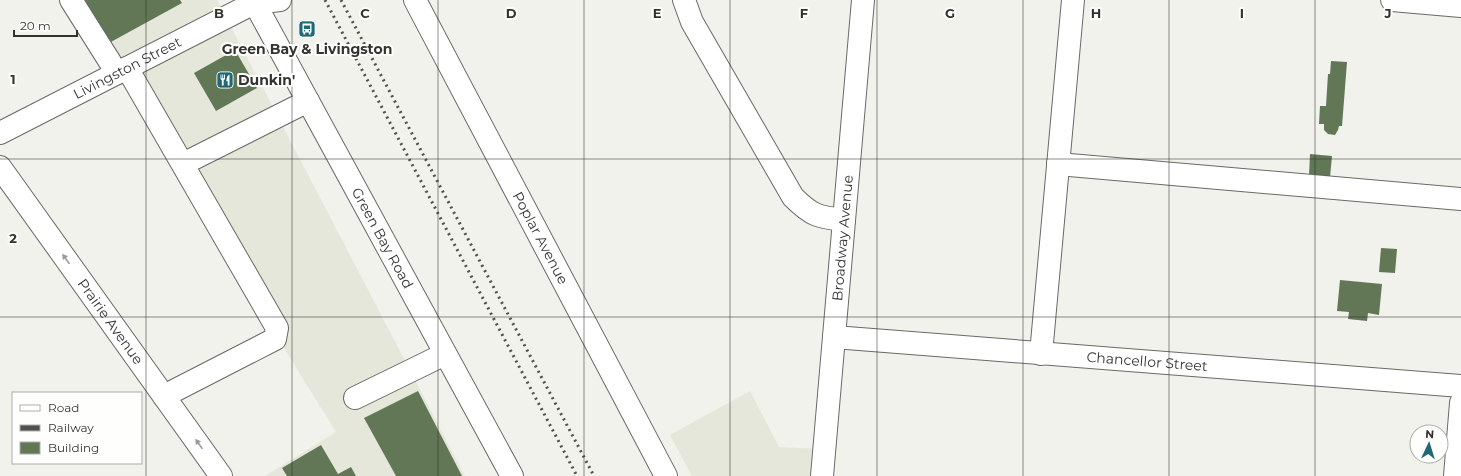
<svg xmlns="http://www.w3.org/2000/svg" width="1461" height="476" font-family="Montserrat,sans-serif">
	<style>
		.built { fill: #e4e7d9 }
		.building { fill: #617756 }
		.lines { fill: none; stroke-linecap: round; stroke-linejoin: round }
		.minor-casing { stroke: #696a65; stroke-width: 24 }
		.major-casing { stroke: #696a65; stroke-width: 24 }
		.minor { stroke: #fff; stroke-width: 22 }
		.major { stroke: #fff; stroke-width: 22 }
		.rail { stroke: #50514d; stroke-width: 3; stroke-dasharray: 2 4; stroke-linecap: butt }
		.oneway { fill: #999a98 }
		.grid { fill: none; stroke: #333431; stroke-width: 1; stroke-opacity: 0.55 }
		.labels { text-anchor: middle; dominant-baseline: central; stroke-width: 4; stroke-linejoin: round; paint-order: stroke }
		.poi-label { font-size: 14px; font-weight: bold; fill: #333431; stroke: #fefffd }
		.street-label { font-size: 14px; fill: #333431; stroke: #fefffd }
		.grid-label { font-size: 13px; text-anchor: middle; font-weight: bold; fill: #333431; stroke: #fefffd; stroke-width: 4; stroke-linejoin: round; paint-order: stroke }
	</style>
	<rect width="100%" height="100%" fill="#f1f2ec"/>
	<g class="built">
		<polygon points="68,0 217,0 465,476 265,476 336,432 290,358 124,65"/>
		<polygon points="750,391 779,447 822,449 819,476 692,476 670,435"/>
	</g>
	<g class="building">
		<polygon points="85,0 180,0 182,3 109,43"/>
		<polygon points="235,50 257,88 216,111 194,73"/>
		<polygon points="1331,61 1347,62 1342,126 1339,126 1338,130 1335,135 1328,134 1324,130 1324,124 1319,124 1320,106 1326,106 1328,74 1330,74"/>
		<polygon points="1310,154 1332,156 1330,177 1309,175"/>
		<polygon points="1381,248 1397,249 1395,273 1379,272"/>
		<polygon points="1340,280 1382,284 1379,315 1368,313 1367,321 1348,319 1349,312 1337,311"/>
		<polygon points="418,391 462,476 396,476 364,418"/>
		<polygon points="321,445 338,474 351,467 356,476 287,476 282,468"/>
	</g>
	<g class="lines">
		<g class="minor-casing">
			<g id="minor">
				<polyline points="71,0 117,73"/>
				<path id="s1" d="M415 0 666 476"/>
				<path d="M684 0 692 22 793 197C812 216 818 217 844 220"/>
				<polyline points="1392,0 1461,6"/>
				<polyline points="127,68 277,328 275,339 164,396"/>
				<path id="s2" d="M0 133 254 3 280 0"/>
				<polyline points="183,164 308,101"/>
				<polyline points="1058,164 1461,199"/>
				<path id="s3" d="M0 167 221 476"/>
				<path id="s4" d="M834 337 1461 386"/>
				<polyline points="1041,354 1073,0"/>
				<polyline points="355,398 445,354"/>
				<path id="s5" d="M822 476 863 0"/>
				<polyline points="1455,476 1461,403"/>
			</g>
		</g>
		<g class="major-casing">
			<g id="major">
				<path id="s6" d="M253 0 512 476"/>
			</g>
		</g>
		<use href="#minor" class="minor"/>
		<use href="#major" class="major"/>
		<g class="rail">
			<polyline points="325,0 577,476"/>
			<polyline points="341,0 594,476"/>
		</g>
	</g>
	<defs><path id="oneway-solid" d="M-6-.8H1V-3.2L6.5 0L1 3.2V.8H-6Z"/></defs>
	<g class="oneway">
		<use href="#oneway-solid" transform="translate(66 259) rotate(-126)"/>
		<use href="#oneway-solid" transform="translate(199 444) rotate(-125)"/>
	</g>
	<path class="grid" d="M146 0V476M292 0V476M438 0V476M584 0V476M730 0V476M877 0V476M1023 0V476M1169 0V476M1315 0V476M0 159H1461M0 317H1461"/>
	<defs>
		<g id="bus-square" transform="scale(0.9)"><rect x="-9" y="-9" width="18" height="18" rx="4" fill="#1f6874" stroke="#fefffd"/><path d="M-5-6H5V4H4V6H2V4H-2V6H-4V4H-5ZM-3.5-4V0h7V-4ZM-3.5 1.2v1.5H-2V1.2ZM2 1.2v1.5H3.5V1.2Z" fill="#fff"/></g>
		<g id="restaurant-square" transform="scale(0.9)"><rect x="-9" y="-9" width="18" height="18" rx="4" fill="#1f6874" stroke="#fefffd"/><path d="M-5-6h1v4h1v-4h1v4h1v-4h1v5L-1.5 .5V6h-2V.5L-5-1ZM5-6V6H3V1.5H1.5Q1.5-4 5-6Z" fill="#fff"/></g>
	</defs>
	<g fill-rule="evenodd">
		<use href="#bus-square" x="307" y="29"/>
		<use href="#restaurant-square" x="225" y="80"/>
	</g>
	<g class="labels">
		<g class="poi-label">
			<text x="307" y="49">Green Bay &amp; Livingston</text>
			<text x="238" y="80" text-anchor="start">Dunkin'</text>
		</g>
		<g class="street-label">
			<text stroke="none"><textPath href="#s2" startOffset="143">Livingston Street</textPath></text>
			<text stroke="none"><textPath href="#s6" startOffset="271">Green Bay Road</textPath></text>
			<text stroke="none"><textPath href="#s1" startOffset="269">Poplar Avenue</textPath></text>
			<text stroke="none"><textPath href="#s5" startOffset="239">Broadway Avenue</textPath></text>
			<text stroke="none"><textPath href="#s3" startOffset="190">Prairie Avenue</textPath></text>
			<text stroke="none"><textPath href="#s4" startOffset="314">Chancellor Street</textPath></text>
		</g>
	</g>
	<g class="grid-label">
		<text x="219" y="18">B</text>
		<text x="365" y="18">C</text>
		<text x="511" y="18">D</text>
		<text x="657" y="18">E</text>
		<text x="804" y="18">F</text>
		<text x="950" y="18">G</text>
		<text x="1096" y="18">H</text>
		<text x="1242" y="18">I</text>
		<text x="1388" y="18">J</text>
		<text x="13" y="84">1</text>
		<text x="13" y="243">2</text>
	</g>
	<rect x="12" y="392" width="130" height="72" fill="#fefffd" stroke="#adaeab"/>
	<rect x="20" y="405" width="20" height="6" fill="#ffffff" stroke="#adaeab"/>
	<text x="48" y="412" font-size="12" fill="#333431">Road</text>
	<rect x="20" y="425" width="20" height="6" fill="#50514d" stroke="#adaeab"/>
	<text x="48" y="432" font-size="12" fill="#333431">Railway</text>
	<rect x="20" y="442" width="20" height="12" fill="#617756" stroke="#adaeab"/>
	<text x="48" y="452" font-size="12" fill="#333431">Building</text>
	<g transform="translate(1429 444) rotate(4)"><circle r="19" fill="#fefffd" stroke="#adaeab"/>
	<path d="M0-3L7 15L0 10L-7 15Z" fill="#1f6874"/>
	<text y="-6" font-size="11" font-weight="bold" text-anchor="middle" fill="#333431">N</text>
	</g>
	<path d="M14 30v6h63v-6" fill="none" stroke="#333431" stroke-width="2"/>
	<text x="20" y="30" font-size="12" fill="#333431" stroke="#fefffd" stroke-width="3" paint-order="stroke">20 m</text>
</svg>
